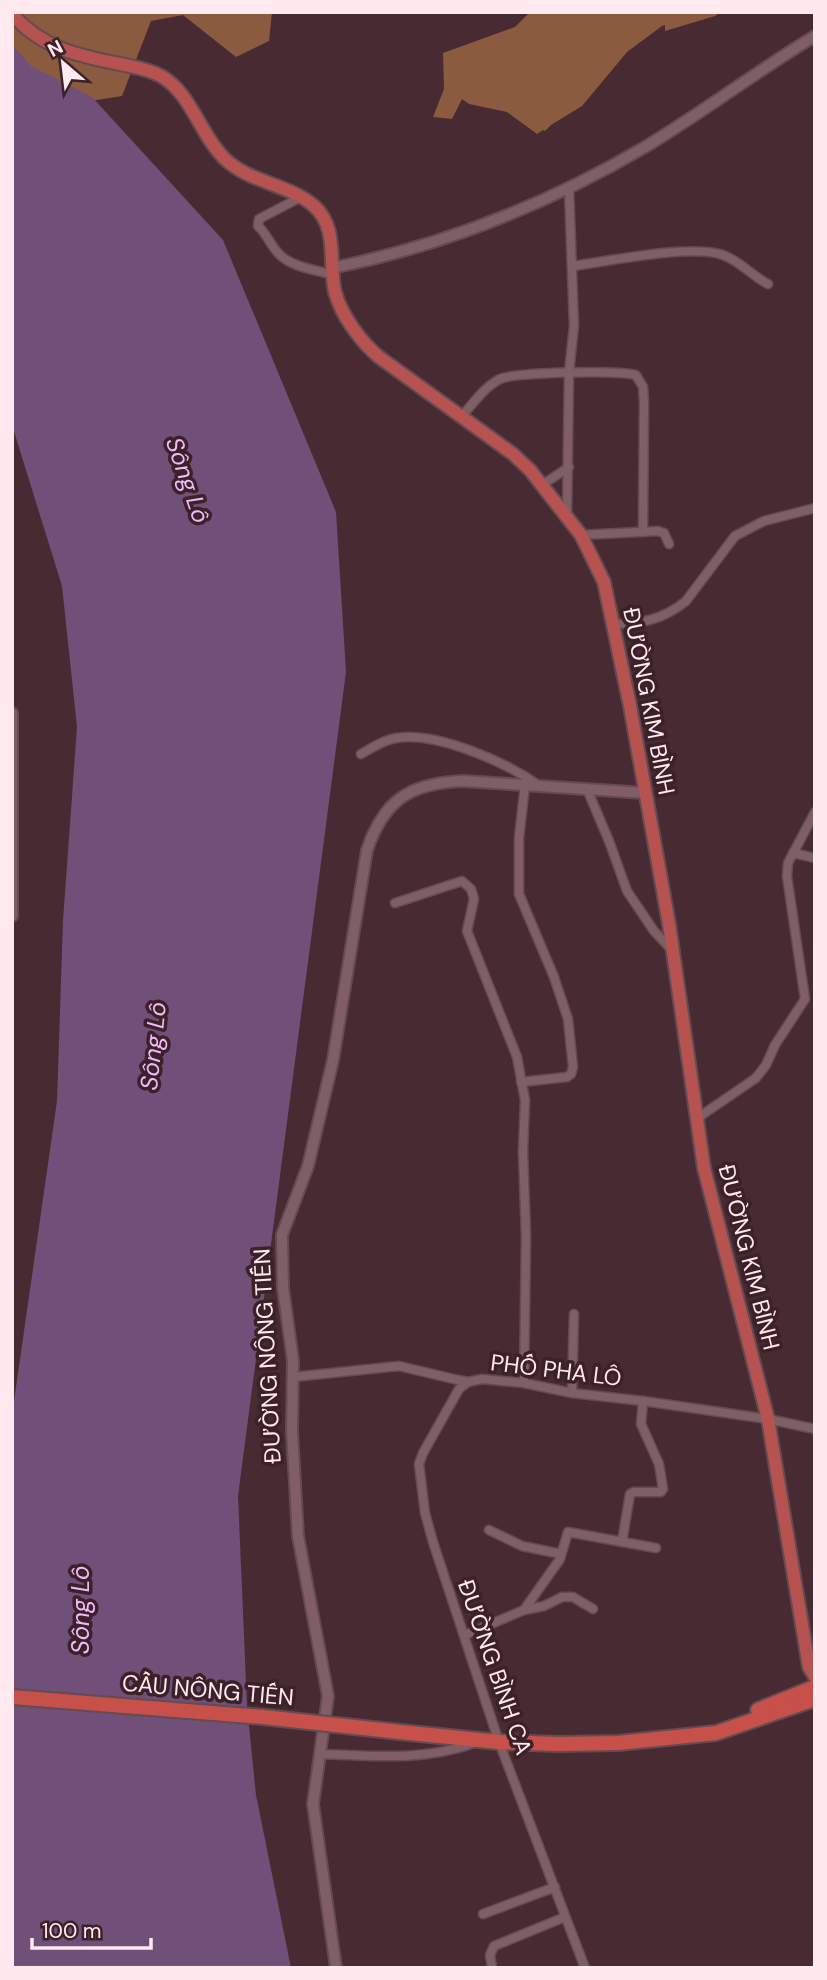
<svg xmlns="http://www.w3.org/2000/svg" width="827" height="1980" font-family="'DM Sans',sans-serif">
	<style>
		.forest { fill: #8b5b3f }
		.water { fill: #704f78 }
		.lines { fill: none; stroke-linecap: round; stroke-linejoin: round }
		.minor-casing { stroke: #644b51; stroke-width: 11 }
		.tertiary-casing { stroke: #644b51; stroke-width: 14 }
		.primary-casing { stroke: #644b51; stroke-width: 16 }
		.trunk-casing { stroke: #644b51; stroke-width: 18 }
		.minor { stroke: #7f5e65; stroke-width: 8 }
		.tertiary { stroke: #7f5e65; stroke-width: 10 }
		.primary { stroke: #b65351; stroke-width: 12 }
		.trunk { stroke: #c8504a; stroke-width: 14 }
		.trunk-bridge-casing { stroke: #644b51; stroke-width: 18; stroke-linecap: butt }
		.trunk-bridge { stroke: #c8504a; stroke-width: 14 }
		.labels { text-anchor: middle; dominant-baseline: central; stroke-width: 7; stroke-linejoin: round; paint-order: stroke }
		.street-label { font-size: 23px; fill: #ffebef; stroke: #3d2128 }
		.water-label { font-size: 24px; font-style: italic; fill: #efbafc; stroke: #3d2128 }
	</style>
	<rect width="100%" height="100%" fill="#482b32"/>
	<g class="forest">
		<polygon points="12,12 272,12 269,41 236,57 183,15 151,21 122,96 90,101 12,59"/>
		<polygon points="530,12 721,12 715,16 665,31 665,25 662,26 627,52 582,106 551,125 545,131 543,130 537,134 507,112 469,104 462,99 452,119 433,117 444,89 443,53 515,27"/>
	</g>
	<polygon class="water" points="12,45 31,66 92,97 223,240 336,512 346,672 238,1496 247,1706 256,1795 291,1968 12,1968 12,1415 57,1101 63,921 77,727 62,586 12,425"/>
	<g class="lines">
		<g class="minor-casing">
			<g id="minor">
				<path d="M301 197 259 219 258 226C267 234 270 245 279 254 291 267 316 270 333 275"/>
				<path d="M573 266C609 261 692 244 723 255 740 261 752 276 768 284"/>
				<path d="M461 417C473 404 484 387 500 379 516 372 619 370 636 375L643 387 644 402 643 532"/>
				<polyline points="542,485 569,467"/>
				<polyline points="567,516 569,372 574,326 569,189"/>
				<polyline points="581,535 658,531 664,533 669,544"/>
				<path d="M611 624C640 624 663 620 686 601L735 536 764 521 815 508"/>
				<path d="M361 754C372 748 383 740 396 738 437 731 507 763 540 786"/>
				<polyline points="587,789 609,841 627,891 654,931 671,949"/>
				<polyline points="793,853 815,858"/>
				<polyline points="395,903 462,881 471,889 474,899 467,931 517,1057 525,1100 523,1151 526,1237 524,1383"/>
				<polyline points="521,1082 567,1077 571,1074 573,1067 568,1019 554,977 519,894 519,838 525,785"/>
				<polyline points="696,1119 756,1078 766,1065 775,1045 805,999 787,876 788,863 815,812"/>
				<polyline points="293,1377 399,1366 458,1380 468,1382 482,1379 524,1383 572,1393 643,1401 768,1419 815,1429"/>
				<polyline points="468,1382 459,1389 423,1453 419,1464 425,1513 433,1542 499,1742 585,1968"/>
				<polyline points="572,1393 574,1314"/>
				<polyline points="489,1530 522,1546 561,1554"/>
				<polyline points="622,1542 630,1494 634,1492 661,1492 663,1489 659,1464 641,1424 643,1401"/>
				<polyline points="524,1610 560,1559 568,1532 656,1548"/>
				<polyline points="465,1635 524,1610 544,1606 562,1597 573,1597 593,1609"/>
				<path d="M321 1754C373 1756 425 1761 474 1743"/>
				<polyline points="483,1914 555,1887"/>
				<polyline points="492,1968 490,1955 494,1946 565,1917"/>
			</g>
		</g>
		<g class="tertiary-casing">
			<g id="tertiary">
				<path d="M332 268C442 246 548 204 645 147 703 112 757 71 815 36"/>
				<polyline points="12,713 12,916"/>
				<path d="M336 1968 313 1804 328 1696 298 1536 292 1432 293 1361 283 1288 282 1235 308 1166 333 1060 367 850C384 800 410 783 463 781L646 793"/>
			</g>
		</g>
		<g class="primary-casing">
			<path id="primary" d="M12 14C41 48 79 56 120 64 134 67 148 69 161 76 192 94 200 135 225 159 250 183 289 184 314 206 339 228 328 263 335 292 341 315 361 342 379 357L513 454 530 470 581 535 604 582 630 706 669 924 704 1168 768 1419 809 1667 815 1677"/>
		</g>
		<g class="trunk-casing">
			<g id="trunk">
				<polyline points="758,1710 815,1687"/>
				<polyline points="400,1732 499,1742 558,1744 618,1743 716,1733 815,1699"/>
			</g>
		</g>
		<use href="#minor" class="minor"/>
		<use href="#tertiary" class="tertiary"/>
		<use href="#primary" class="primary"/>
		<use href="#trunk" class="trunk"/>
		<g class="trunk-bridge-casing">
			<polyline id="trunk-bridge" points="12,1697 263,1717 400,1732"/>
		</g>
		<use href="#trunk-bridge" class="trunk-bridge"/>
	</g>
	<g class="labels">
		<g class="street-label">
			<text transform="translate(649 701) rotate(79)">ĐƯỜNG KIM BÌNH</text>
			<text transform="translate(749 1257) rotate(76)">ĐƯỜNG KIM BÌNH</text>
			<text transform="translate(267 1356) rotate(-93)">ĐƯỜNG NÔNG TIẾN</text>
			<text transform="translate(556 1370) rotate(7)">PHỐ PHA LÔ</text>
			<text transform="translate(495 1667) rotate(71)">ĐƯỜNG BÌNH CA</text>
			<text transform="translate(208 1690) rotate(5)">CẦU NÔNG TIẾN</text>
		</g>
		<g class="water-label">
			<text transform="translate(188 480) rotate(71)">Sông Lô</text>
			<text transform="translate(153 1046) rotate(-84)">Sông Lô</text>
			<text transform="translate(80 1610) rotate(-90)">Sông Lô</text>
		</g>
	</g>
	<rect width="827" height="1980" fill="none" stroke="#ffebef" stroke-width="28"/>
	<g transform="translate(63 63) rotate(332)" stroke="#3d2128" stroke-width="5" paint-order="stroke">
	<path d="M0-5L12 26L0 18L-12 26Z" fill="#ffebef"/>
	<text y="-10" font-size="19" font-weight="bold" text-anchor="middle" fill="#ffebef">N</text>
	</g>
	<path d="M32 1938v10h119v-10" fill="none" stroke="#ffebef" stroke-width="3.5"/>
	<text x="42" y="1938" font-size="21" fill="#ffebef" stroke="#3d2128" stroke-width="5" paint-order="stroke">100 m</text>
</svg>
